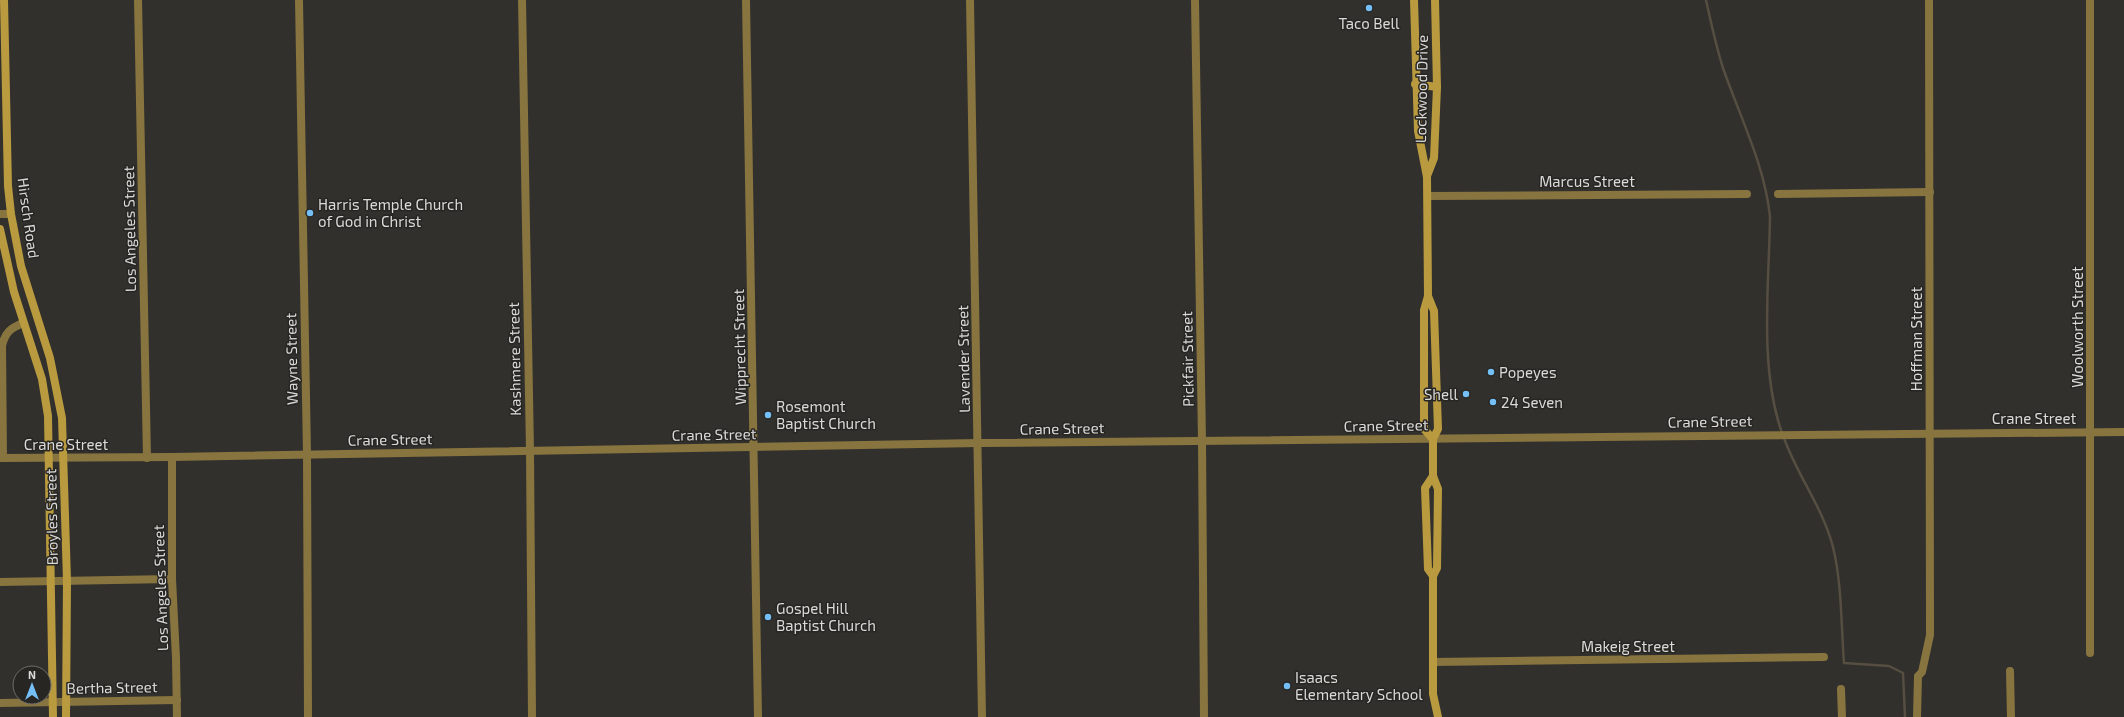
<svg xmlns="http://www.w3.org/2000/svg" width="2124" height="717" font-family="'Exo 2',sans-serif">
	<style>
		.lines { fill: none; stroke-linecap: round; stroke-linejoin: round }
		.stream { stroke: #554e41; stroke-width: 2.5 }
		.minor { stroke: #87743f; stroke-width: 8 }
		.tertiary { stroke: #87743f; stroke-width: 8 }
		.secondary { stroke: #b99a3f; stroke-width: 8 }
		.poi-dot { fill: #74c0f6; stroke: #272623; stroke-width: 1.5 }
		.labels { text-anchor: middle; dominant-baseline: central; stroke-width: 3; stroke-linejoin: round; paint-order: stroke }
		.poi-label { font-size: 15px; fill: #dbdad8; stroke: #272623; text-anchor: start }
		.street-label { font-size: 15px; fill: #dbdad8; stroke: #272623 }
	</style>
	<rect width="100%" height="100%" fill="#31302d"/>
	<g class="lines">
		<g class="stream">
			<path d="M1706 0C1711 23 1716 46 1723 68 1740 117 1765 166 1770 217 1769 286 1759 368 1782 433"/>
			<path d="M1784 438C1797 475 1823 508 1833 547 1842 584 1841 625 1844 663L1889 666 1903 673 1905 717"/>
		</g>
		<g class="minor">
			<polyline points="138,0 147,458"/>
			<polyline points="299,0 307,454 308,717"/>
			<polyline points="522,0 530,451 532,717"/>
			<polyline points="970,0 982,717"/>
			<polyline points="1195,0 1202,441 1204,717"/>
			<polyline points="1778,194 1930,192"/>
			<polyline points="1428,196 1747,194"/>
			<polyline points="0,214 11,214"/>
			<polyline points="172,457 172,579 176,658 177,717"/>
			<path d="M3 458 2 346C5 332 11 328 23 323"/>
			<polyline points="0,582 172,579"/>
			<polyline points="2090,653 2090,0"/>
			<polyline points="1433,662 1824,657"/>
			<polyline points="2010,671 2011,717"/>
			<polyline points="1841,689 1842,717"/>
			<polyline points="0,703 177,700"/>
		</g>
		<g class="tertiary">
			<polyline points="746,0 758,717"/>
			<polyline points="0,458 172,457 979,443 2124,432"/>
			<polyline points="1917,717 1918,676 1922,672 1930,635 1929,0"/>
		</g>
		<g class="secondary">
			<polyline points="4,0 8,186 11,214 21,266 50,358 62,418 67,581 66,717"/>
			<polyline points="1414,0 1418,131 1427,177 1428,296 1424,310 1424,429 1433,439"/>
			<polyline points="1415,84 1437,87"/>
			<polyline points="1427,176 1434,158 1437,87 1435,0"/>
			<polyline points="0,229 14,292 42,379 48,416 53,717"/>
			<polyline points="1428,296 1434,311 1438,429 1433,439 1433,476 1438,489 1437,568 1433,576 1433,694 1438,717"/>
			<polyline points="1433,476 1425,488 1428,569 1433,576"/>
		</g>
	</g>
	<g class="poi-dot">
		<circle cx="1369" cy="8" r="4"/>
		<circle cx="310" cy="213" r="4"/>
		<circle cx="1491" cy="372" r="4"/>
		<circle cx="1466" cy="394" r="4"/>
		<circle cx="1493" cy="402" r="4"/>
		<circle cx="768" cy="415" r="4"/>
		<circle cx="768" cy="617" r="4"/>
		<circle cx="1287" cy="686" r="4"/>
	</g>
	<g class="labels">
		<g class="poi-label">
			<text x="1369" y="23" text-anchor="middle">Taco Bell</text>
			<text x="318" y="204">Harris Temple Church<tspan x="318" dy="17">of God in Christ</tspan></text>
			<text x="1499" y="372">Popeyes</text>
			<text x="1458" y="394" text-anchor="end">Shell</text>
			<text x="1501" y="402">24 Seven</text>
			<text x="776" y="406">Rosemont<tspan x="776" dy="17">Baptist Church</tspan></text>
			<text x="776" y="608">Gospel Hill<tspan x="776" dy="17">Baptist Church</tspan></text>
			<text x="1295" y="677">Isaacs<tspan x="1295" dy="17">Elementary School</tspan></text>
		</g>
		<g class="street-label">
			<text transform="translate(1421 89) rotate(-89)">Lockwood Drive</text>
			<text x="1587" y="181">Marcus Street</text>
			<text transform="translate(29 218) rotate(82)">Hirsch Road</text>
			<text transform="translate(129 229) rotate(-91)">Los Angeles Street</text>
			<text transform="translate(2077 327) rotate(-90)">Woolworth Street</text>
			<text transform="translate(1916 339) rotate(-90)">Hoffman Street</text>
			<text transform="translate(739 347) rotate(-91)">Wipprecht Street</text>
			<text transform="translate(291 359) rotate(-91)">Wayne Street</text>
			<text transform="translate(514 359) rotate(-91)">Kashmere Street</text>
			<text transform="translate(963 359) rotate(-91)">Lavender Street</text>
			<text transform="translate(1187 359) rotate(-91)">Pickfair Street</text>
			<text x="2034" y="418">Crane Street</text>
			<text transform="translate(1710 421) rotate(-1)">Crane Street</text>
			<text transform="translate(1386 425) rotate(-1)">Crane Street</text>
			<text transform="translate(1062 428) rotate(-1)">Crane Street</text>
			<text transform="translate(714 434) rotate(-1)">Crane Street</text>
			<text transform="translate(390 439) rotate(-1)">Crane Street</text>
			<text x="66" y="444">Crane Street</text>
			<text transform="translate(51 517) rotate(-91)">Broyles Street</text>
			<text transform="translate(160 588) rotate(-92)">Los Angeles Street</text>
			<text x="1628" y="646">Makeig Street</text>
			<text transform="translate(112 687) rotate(-1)">Bertha Street</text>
		</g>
	</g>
	<g transform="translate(32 685)"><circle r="19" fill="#272623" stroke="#6f6e6b"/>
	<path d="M0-3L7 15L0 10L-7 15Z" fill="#74c0f6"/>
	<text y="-6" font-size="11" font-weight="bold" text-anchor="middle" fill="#dbdad8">N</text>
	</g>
</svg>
